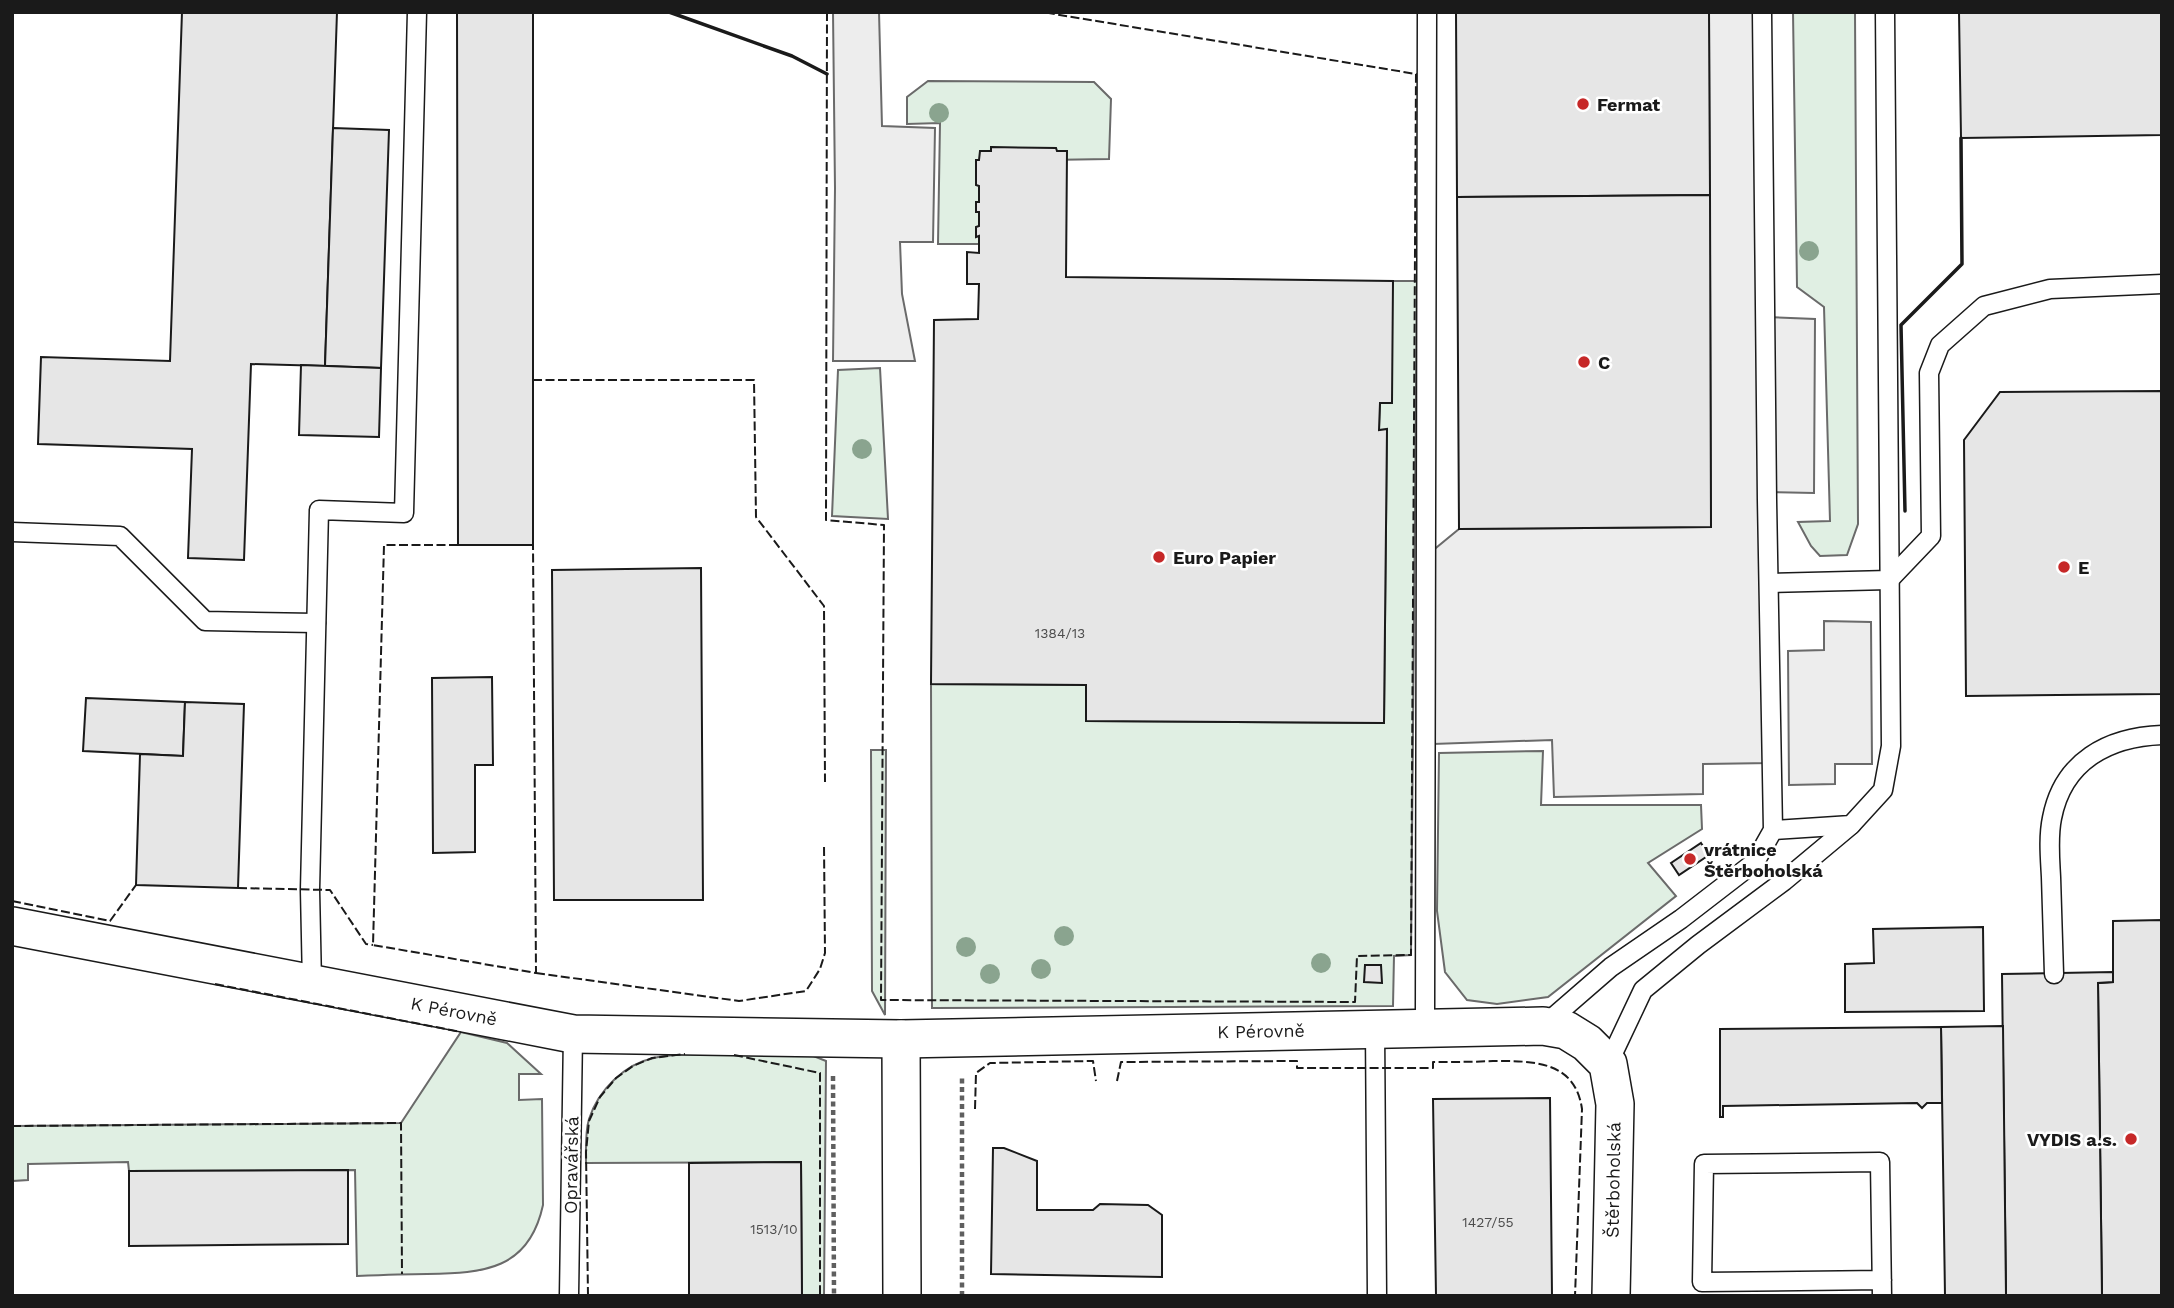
<svg xmlns="http://www.w3.org/2000/svg" width="2174" height="1308" font-family="'Work Sans',sans-serif">
	<style>
		.green { fill: #e0efe3; stroke: #6a6a6a; stroke-width: 2 }
		.parking { fill: #ededed; stroke: #6a6a6a; stroke-width: 2 }
		.building { fill: #e6e6e6; stroke: #1a1a1a; stroke-width: 2 }
		.lines { fill: none; stroke-linecap: round; stroke-linejoin: round }
		.lane-casing { stroke: #1a1a1a; stroke-width: 21 }
		.street-casing { stroke: #1a1a1a; stroke-width: 40 }
		.path { stroke: #5f5f5f; stroke-width: 4.5; stroke-dasharray: 5 3.5; stroke-linecap: butt }
		.lane { stroke: #fff; stroke-width: 18 }
		.street { stroke: #fff; stroke-width: 37 }
		.fence { stroke: #1a1a1a; stroke-width: 2; stroke-dasharray: 9 3.5; stroke-linecap: butt }
		.wall { stroke: #1a1a1a; stroke-width: 3.5 }
		.tree { fill: #8aa48f }
		.poi-dot { fill: #c62828; stroke: #fff; stroke-width: 2.5 }
		.labels { text-anchor: middle; dominant-baseline: central; stroke-width: 5; stroke-linejoin: round; paint-order: stroke }
		.number-label { font-size: 14px; fill: #4d4d4d }
		.poi-label { font-size: 18px; font-weight: bold; fill: #1a1a1a; stroke: #fff; text-anchor: start }
		.street-label { font-size: 18px; fill: #1a1a1a; stroke: #fff }
	</style>
	<rect width="100%" height="100%" fill="#fff"/>
	<g class="green">
		<polygon points="1793,12 1855,12 1858,524 1847,555 1820,556 1811,546 1798,522 1830,521 1824,307 1797,287"/>
		<polygon points="928,81 1094,82 1111,99 1109,159 983,161 986,244 938,244 940,123 907,124 907,97"/>
		<polygon points="1393,281 1417,281 1411,955 1394,956 1393,1006 932,1008 931,684 1086,685 1086,721 1384,723 1387,430 1379,430 1380,403"/>
		<polygon points="880,368 888,519 832,516 838,370"/>
		<polygon points="871,750 886,750 885,1015 872,991"/>
		<polygon points="1543,751 1541,805 1701,805 1702,829 1648,863 1676,896 1548,997 1497,1004 1467,1000 1445,972 1437,911 1439,753"/>
		<path d="M461 1032 507 1043 541 1074H519V1100L542 1099 543 1205C529 1270 484 1273 427 1274 403 1274 380 1275 357 1276L355 1170 129 1171 128 1162 28 1164V1180L13 1181 12 1218V1126L401 1123Z"/>
		<path d="M686 1054 811 1055 826 1061 824 1296H802L801 1162 586 1163C586 1149 585 1132 589 1119 598 1091 624 1064 654 1058 664 1055 676 1055 686 1054Z"/>
	</g>
	<g class="parking">
		<polygon points="833,12 879,12 882,126 935,128 933,242 900,242 902,294 915,361 833,361 835,188"/>
		<polygon points="1709,12 1763,12 1766,317 1815,319 1814,493 1768,492 1771,763 1703,764 1703,794 1554,797 1552,740 1433,744 1431,552 1459,529 1711,527"/>
		<polygon points="1824,621 1871,622 1872,764 1835,764 1835,784 1789,785 1788,651 1824,650"/>
	</g>
	<g class="building">
		<polygon points="182,12 337,12 325,366 251,364 244,560 188,558 192,449 38,444 41,357 170,361"/>
		<polygon points="457,12 533,12 533,545 458,545"/>
		<polygon points="1456,12 1709,12 1710,195 1457,197"/>
		<polygon points="1959,12 2162,12 2162,135 1961,138"/>
		<polygon points="333,128 389,130 381,368 325,366"/>
		<polygon points="991,147 1056,148 1057,151 1067,151 1066,277 1393,281 1392,403 1380,403 1379,430 1387,429 1384,723 1086,721 1086,685 931,684 934,320 978,319 979,284 967,284 967,252 979,253 979,236 976,237 976,227 979,226 979,212 976,212 976,202 979,202 979,186 976,185 976,160 979,160 980,151 991,151"/>
		<polygon points="1710,195 1711,527 1459,529 1457,197"/>
		<polygon points="301,365 381,368 379,437 299,435"/>
		<polygon points="2162,391 2162,694 1966,696 1964,440 2000,392"/>
		<polygon points="701,568 703,900 554,900 552,570"/>
		<polygon points="492,677 493,765 475,765 475,852 433,853 432,678"/>
		<polygon points="86,698 185,702 183,756 83,751"/>
		<polygon points="185,702 244,704 238,888 136,885 140,754 183,756"/>
		<polygon points="1701,843 1709,855 1679,875 1671,863"/>
		<polygon points="2162,920 2162,1296 2102,1296 2098,983 2113,982 2113,921"/>
		<polygon points="1983,927 1984,1011 1845,1012 1845,964 1874,963 1873,929"/>
		<polygon points="1365,965 1381,965 1382,983 1364,982"/>
		<polygon points="2113,972 2113,982 2098,983 2102,1296 2006,1296 2002,974"/>
		<polygon points="2003,1026 2006,1296 1945,1296 1941,1027"/>
		<polygon points="1941,1027 1942,1103 1927,1103 1922,1108 1917,1103 1723,1106 1723,1117 1720,1117 1720,1029"/>
		<polygon points="1550,1098 1552,1296 1436,1296 1433,1099"/>
		<polygon points="993,1148 1004,1148 1037,1161 1037,1210 1093,1210 1100,1204 1148,1205 1162,1215 1162,1277 991,1274"/>
		<polygon points="801,1162 802,1296 689,1296 689,1163"/>
		<polygon points="348,1170 348,1244 129,1246 129,1171"/>
	</g>
	<g class="lines">
		<g class="lane-casing">
			<g id="lane">
				<polyline points="12,532 120,536 205,621 316,623"/>
				<polyline points="1769,583 1889,580 1931,536 1929,373 1940,345 1984,306 2050,289 2162,284"/>
				<polyline points="1773,830 1851,825 1883,790 1891,746 1885,12"/>
				<path d="M2054 974C2053 941 2052 909 2051 877 2050 858 2048 837 2052 818 2063 761 2108 737 2162 735"/>
				<polyline points="312,984 310,890 319,510 404,513 417,12"/>
				<polyline points="1425,1012 1427,12"/>
				<polyline points="1543,1026 1611,967 1681,919 1755,862 1773,830 1767,500 1762,12"/>
				<polyline points="1375,1029 1377,1296"/>
				<polyline points="1608,1064 1643,990 1698,945 1784,881 1851,825"/>
				<polyline points="1882,1280 1702,1282 1704,1164 1880,1162 1882,1296"/>
				<polyline points="569,1296 573,1034"/>
			</g>
		</g>
		<g class="street-casing">
			<g id="street">
				<polyline points="12,926 573,1034 901,1039 1543,1026 1566,1030 1587,1043 1608,1064 1615,1104 1611,1296"/>
				<polyline points="901,1039 902,1296"/>
			</g>
		</g>
		<g class="path">
			<polyline points="833,1076 834,1296"/>
			<polyline points="962,1296 962,1077"/>
		</g>
		<use href="#lane" class="lane"/>
		<use href="#street" class="street"/>
		<g class="fence">
			<polyline points="827,12 826,520 884,525 881,1000 1355,1002 1357,956 1411,955 1416,74 1042,12"/>
			<polyline points="533,380 754,380 756,517 824,606 825,782"/>
			<polyline points="458,545 384,545 373,945 536,973 533,545"/>
			<polyline points="238,888 330,890 366,944 373,945"/>
			<polyline points="12,901 110,921 136,885"/>
			<polyline points="536,973 739,1001 806,991 820,969 825,953 824,845"/>
			<polyline points="215,984 461,1032"/>
			<polyline points="734,1055 820,1073 820,1296"/>
			<path d="M1117 1081 1121 1062 1297 1061V1068H1433V1062C1453 1062 1473 1062 1493 1061 1532 1061 1575 1060 1582 1109L1575 1296"/>
			<polyline points="975,1109 976,1073 990,1063 1093,1061 1096,1081"/>
			<polyline points="12,1126 401,1123 402,1274"/>
			<polyline points="588,1296 586,1152 589,1121 600,1097 616,1078 633,1066 652,1058 685,1054"/>
		</g>
		<g class="wall">
			<polyline points="669,12 792,56 827,74"/>
			<polyline points="1905,511 1901,325 1962,264 1961,138"/>
		</g>
	</g>
	<g class="tree">
		<circle cx="939" cy="113" r="10"/>
		<circle cx="1809" cy="251" r="10"/>
		<circle cx="862" cy="449" r="10"/>
		<circle cx="1064" cy="936" r="10"/>
		<circle cx="966" cy="947" r="10"/>
		<circle cx="1321" cy="963" r="10"/>
		<circle cx="1041" cy="969" r="10"/>
		<circle cx="990" cy="974" r="10"/>
	</g>
	<g class="poi-dot">
		<circle cx="1583" cy="104" r="7"/>
		<circle cx="1584" cy="362" r="7"/>
		<circle cx="1159" cy="557" r="7"/>
		<circle cx="2064" cy="567" r="7"/>
		<circle cx="1690" cy="859" r="7"/>
		<circle cx="2131" cy="1139" r="7"/>
	</g>
	<g class="labels">
		<g class="number-label">
			<text x="1060" y="633">1384/13</text>
			<text x="1488" y="1222">1427/55</text>
			<text x="774" y="1229">1513/10</text>
		</g>
		<g class="poi-label">
			<text x="1597" y="104">Fermat</text>
			<text x="1598" y="362">C</text>
			<text x="1173" y="557">Euro Papier</text>
			<text x="2078" y="567">E</text>
			<text x="1704" y="849">vrátnice<tspan x="1704" dy="21">Štěrboholská</tspan></text>
			<text x="2117" y="1139" text-anchor="end">VYDIS a.s.</text>
		</g>
		<g class="street-label">
			<text transform="translate(454 1011) rotate(11)">K Pérovně</text>
			<text transform="translate(1261 1031) rotate(-1)">K Pérovně</text>
			<text transform="translate(571 1165) rotate(-89)">Opravářská</text>
			<text transform="translate(1613 1180) rotate(-89)">Štěrboholská</text>
		</g>
	</g>
	<rect width="2174" height="1308" fill="none" stroke="#1a1a1a" stroke-width="28"/>
</svg>
